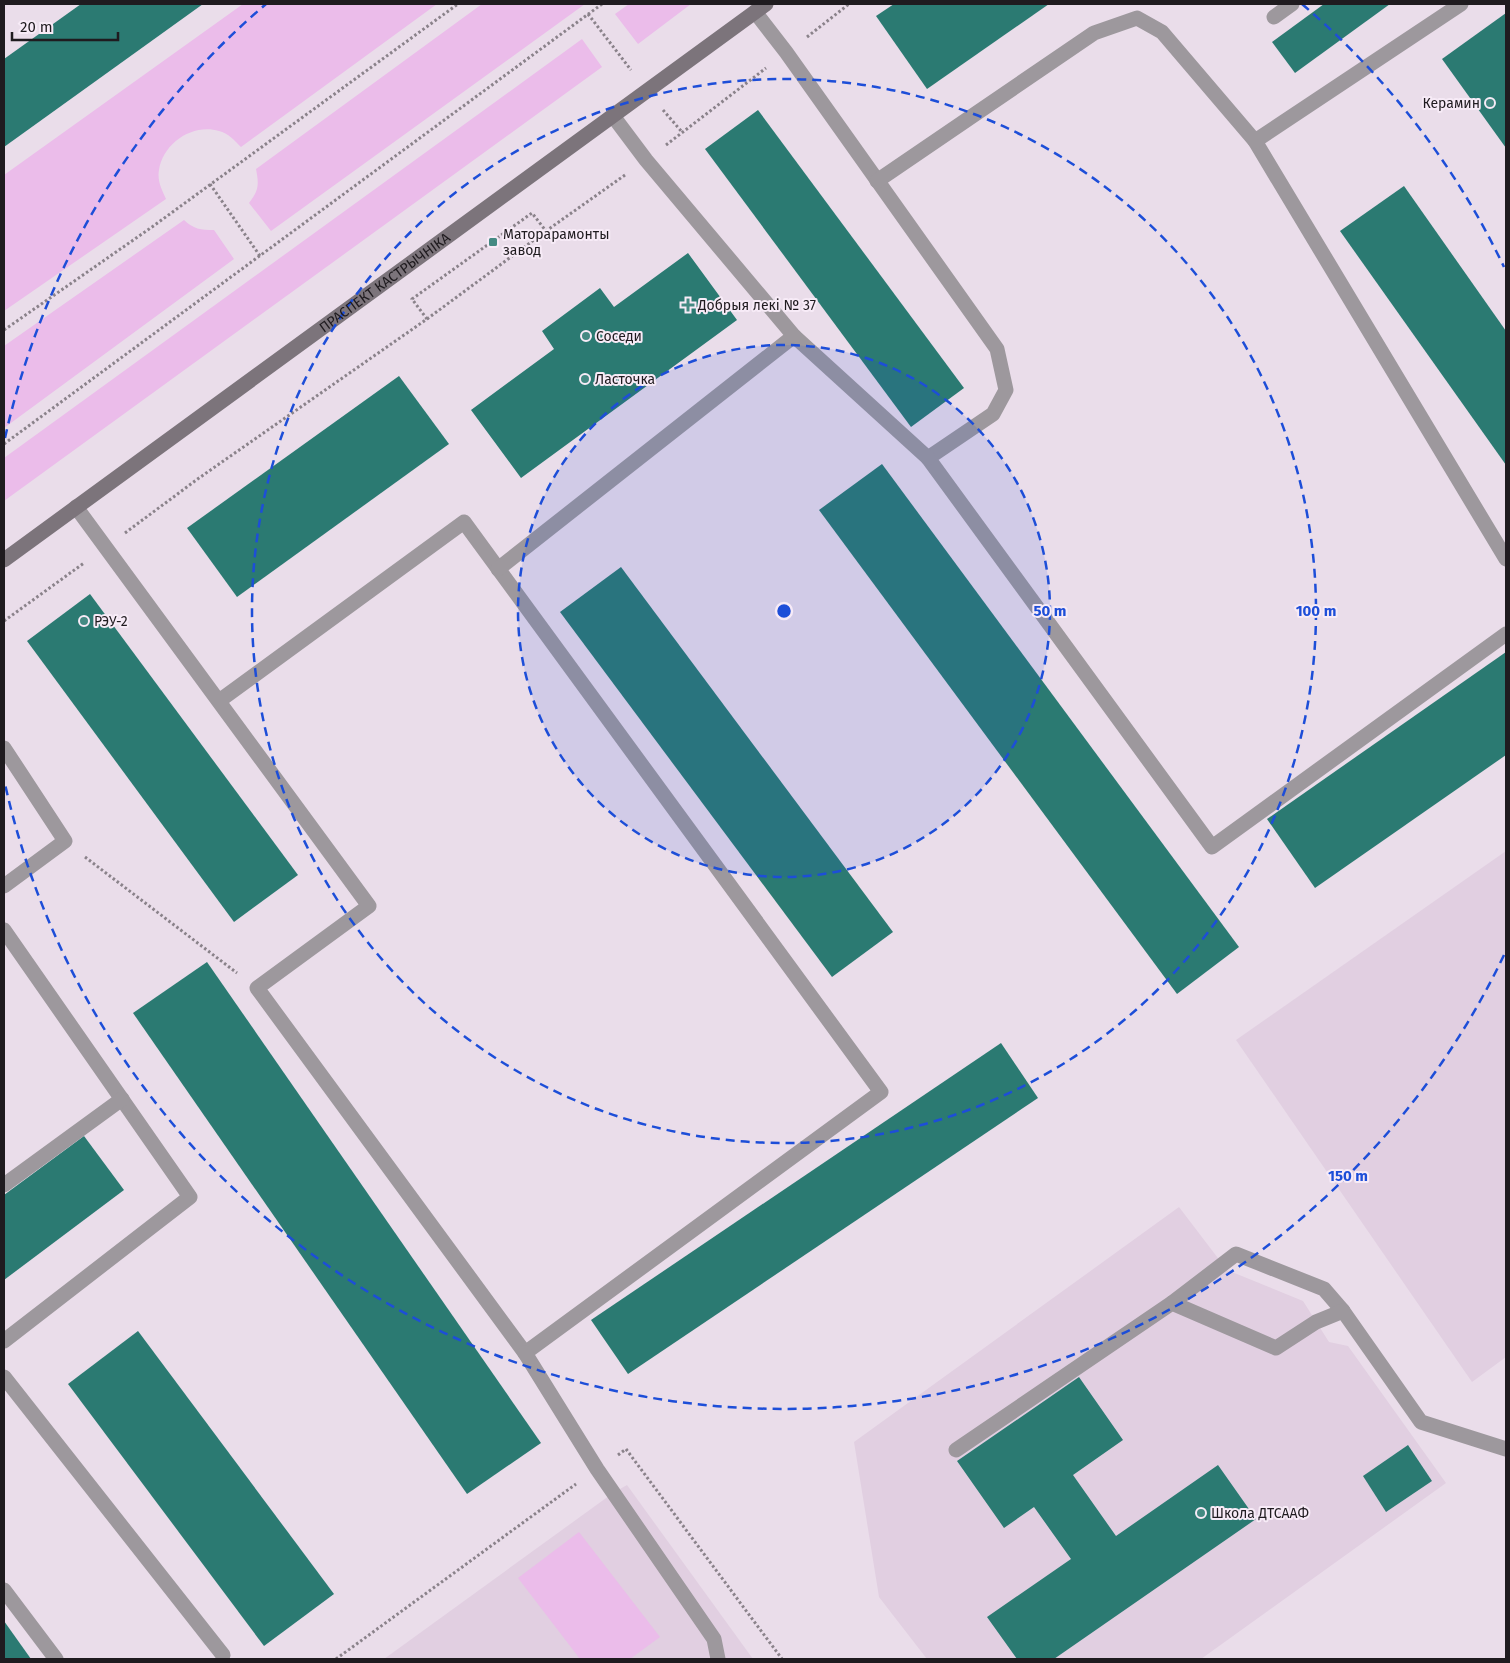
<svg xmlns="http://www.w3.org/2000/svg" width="1510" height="1663" font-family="'Fira Sans',sans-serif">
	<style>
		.built { fill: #e1cfe1 }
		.green { fill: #ebbcea }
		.building { fill: #2b7a72 }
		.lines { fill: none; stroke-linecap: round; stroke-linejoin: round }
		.path { stroke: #8a828a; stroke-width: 3; stroke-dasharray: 2.5 2.5; stroke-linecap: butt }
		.lane { stroke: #9d989d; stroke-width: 15 }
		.secondary { stroke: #7c747b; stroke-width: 15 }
		.ring { fill: none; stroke: #1d4ed8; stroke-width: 2.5; stroke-dasharray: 9 6 }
		.poi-dot { fill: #448a83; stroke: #f7ebf7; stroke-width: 2 }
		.labels { text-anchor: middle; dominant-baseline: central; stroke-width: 4; stroke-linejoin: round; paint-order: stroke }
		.poi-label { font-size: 14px; fill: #1f1b1f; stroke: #f7ebf7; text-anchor: start }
		.street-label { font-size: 14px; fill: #1f1b1f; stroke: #f7ebf7 }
		.centre { fill: #1d4ed8; stroke: #f7ebf7; stroke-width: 2.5 }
		.ring-label { font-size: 15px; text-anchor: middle; font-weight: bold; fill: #1d4ed8; stroke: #f7ebf7; stroke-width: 4; stroke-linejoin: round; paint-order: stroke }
	</style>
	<rect width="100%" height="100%" fill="#eaddea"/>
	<g class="built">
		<polygon points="1506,851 1506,1357 1472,1382 1236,1040"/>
		<polygon points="1179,1207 1227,1270 1303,1301 1329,1342 1348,1346 1446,1483 1201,1659 927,1659 879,1597 854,1442"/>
		<polygon points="627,1485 753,1659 384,1659 613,1493"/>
	</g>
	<g class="green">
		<path d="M243 4H437L241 147C235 141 228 133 219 131 193 123 163 143 159 170 157 181 162 190 166 199L4 311V175Z"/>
		<path d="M482 4H585L271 231 249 203C259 190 259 185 256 169Z"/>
		<polygon points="629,4 691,4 638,44 615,14"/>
		<polygon points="582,39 602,67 4,501 4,458"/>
		<path d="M184 220C193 229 201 230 214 230L234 259 4 428V346Z"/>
		<polygon points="579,1532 660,1637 630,1659 580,1659 518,1578"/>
	</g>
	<g class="building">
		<polygon points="81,4 203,4 4,147 4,59"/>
		<polygon points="894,4 1049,4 927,89 876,16"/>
		<polygon points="1324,4 1390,4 1295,73 1272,42"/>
		<polygon points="1506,13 1506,148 1442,59"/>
		<polygon points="758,110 964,388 911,427 705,149"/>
		<polygon points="1404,186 1506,331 1506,465 1340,231"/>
		<polygon points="688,253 737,320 521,478 471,410 554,349 542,331 600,288 614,307"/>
		<polygon points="399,376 449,444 237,597 187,528"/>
		<polygon points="882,464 1239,947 1177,994 819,510"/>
		<polygon points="621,567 893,932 832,977 560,612"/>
		<polygon points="90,594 298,875 234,922 27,641"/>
		<polygon points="1506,652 1506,755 1315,888 1267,819"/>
		<polygon points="207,962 541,1443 467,1494 133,1013"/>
		<polygon points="1001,1043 1038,1098 628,1374 591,1320"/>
		<polygon points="84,1136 124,1190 4,1280 4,1195"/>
		<polygon points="138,1331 334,1594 264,1646 68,1384"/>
		<polygon points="1079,1377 1123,1440 1073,1475 1116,1536 1218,1465 1256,1519 1054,1659 1017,1659 987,1617 1071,1559 1034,1507 1004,1528 957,1461"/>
		<polygon points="1408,1445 1432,1481 1386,1512 1363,1476"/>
		<polygon points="4,1621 31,1659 4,1659"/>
	</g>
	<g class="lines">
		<g class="path">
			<polyline points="588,14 631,70"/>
			<polyline points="807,37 849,4"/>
			<polyline points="663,110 682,132"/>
			<polyline points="666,145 766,68"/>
			<polyline points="210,184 260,256"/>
			<polyline points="427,319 546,231"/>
			<polyline points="4,330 152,227 458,4"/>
			<polyline points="4,444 602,4"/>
			<polyline points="125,533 199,478 427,319 412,299 532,213 546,231 625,175"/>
			<polyline points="4,621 84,563"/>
			<polyline points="85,857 237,973"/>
			<polyline points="618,1455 626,1449 782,1659"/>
			<polyline points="336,1659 576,1484"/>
		</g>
		<g class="lane">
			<polyline points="755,12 786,52 997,349 1006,390 993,414 928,458 1212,847 1506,634"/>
			<polyline points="1274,17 1292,4"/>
			<polyline points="613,116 646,160 794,336 928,458"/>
			<polyline points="1255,141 1506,559"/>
			<polyline points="877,181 1094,33 1137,18 1162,32 1255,141 1461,4"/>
			<polyline points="76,507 369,906 257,988 525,1353 881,1092 464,522 219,701"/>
			<polyline points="498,569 794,336"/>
			<polyline points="4,748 65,841 4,886"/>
			<polyline points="4,930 190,1197 4,1341"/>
			<polyline points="4,1185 122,1099"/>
			<polyline points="1172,1303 1236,1254 1324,1289 1343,1311"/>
			<polyline points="525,1353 597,1469 714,1639 718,1659"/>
			<polyline points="4,1377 223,1655"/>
			<polyline points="956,1450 1172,1303 1276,1348 1316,1322 1343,1311 1421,1422 1506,1449"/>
			<polyline points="4,1590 56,1659"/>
		</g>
		<path class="secondary" id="s1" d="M4 560 766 4"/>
	</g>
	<circle cx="784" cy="611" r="266" fill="#1d4ed8" fill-opacity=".12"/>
	<g class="ring">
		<circle cx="784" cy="611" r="266"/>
		<circle cx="784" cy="611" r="532"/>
		<path d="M1504 955A798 798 0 0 1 5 784M5 438A798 798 0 0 1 266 4M1302 4A798 798 0 0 1 1504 267"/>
	</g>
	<g class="poi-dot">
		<circle cx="1490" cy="103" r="5"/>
		<rect x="488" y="237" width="10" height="10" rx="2.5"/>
		<path d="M685.5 297.5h5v5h5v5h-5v5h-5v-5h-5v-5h5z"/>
		<circle cx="586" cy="336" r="5"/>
		<circle cx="585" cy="379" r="5"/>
		<circle cx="84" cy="621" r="5"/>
		<circle cx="1201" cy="1513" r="5"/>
	</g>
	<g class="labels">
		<g class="poi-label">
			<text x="1480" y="103" text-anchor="end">Керамин</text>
			<text x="503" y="234">Маторарамонты<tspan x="503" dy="16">завод</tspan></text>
			<text x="698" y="305">Добрыя лекі № 37</text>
			<text x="596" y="336">Соседи</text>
			<text x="595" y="379">Ласточка</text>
			<text x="94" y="621">РЭУ-2</text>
			<text x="1211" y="1513">Школа ДТСААФ</text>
		</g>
		<g class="street-label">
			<text stroke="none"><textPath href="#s1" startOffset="471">ПРАСПЕКТ КАСТРЫЧНІКА</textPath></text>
		</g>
	</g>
	<circle cx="784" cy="611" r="8" class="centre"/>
	<g class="ring-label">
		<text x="1050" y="616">50 m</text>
		<text x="1316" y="616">100 m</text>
		<text x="1348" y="1181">150 m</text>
	</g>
	<rect width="1510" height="1663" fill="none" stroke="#1f1b1f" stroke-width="10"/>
	<path d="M12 32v8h106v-8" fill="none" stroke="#1f1b1f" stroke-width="2.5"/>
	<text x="20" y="32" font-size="15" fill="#1f1b1f" stroke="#f7ebf7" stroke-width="4" paint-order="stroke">20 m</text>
</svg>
